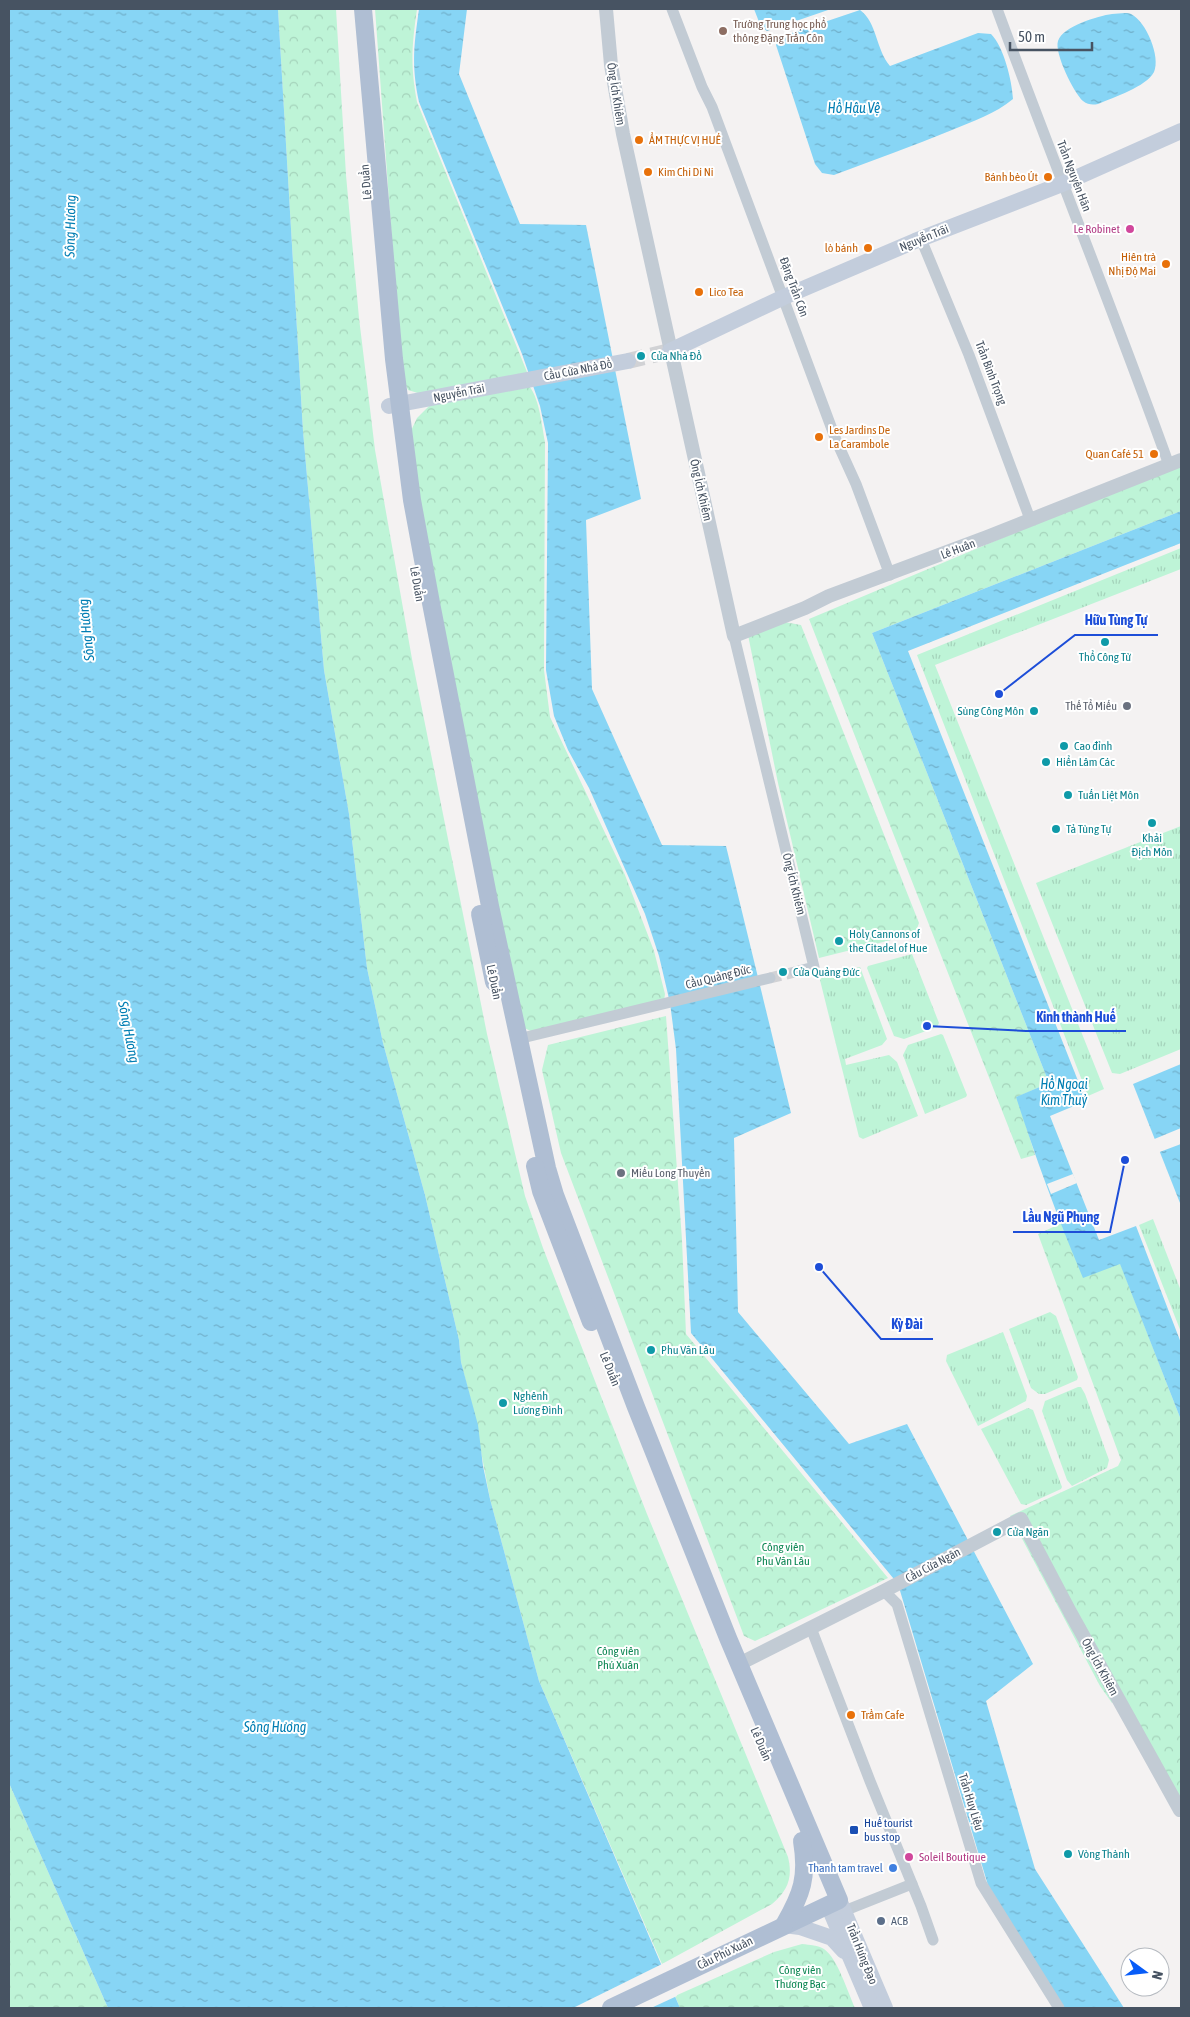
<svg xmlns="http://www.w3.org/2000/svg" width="1190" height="2017" font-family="'Asap Condensed',sans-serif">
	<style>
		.grass { fill: url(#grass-tufts) }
		.forest { fill: url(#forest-crowns) }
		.water { fill: url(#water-ripples) }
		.pier { fill: #f4f2f2 }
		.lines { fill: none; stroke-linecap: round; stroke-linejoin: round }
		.minor-tunnel { stroke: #d1d2d5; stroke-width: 11; stroke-dasharray: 11 5.5; stroke-linecap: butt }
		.secondary-tunnel { stroke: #d1d2d5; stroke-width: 16; stroke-dasharray: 16 8; stroke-linecap: butt }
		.minor { stroke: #c2cbd4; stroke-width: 11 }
		.tertiary { stroke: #c2cbd4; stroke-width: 14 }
		.secondary { stroke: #c3cddc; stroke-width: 16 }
		.primary { stroke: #afbed3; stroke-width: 18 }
		.education-dot { fill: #8d6e63; stroke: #fff; stroke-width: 2 }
		.food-dot { fill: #e8710a; stroke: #fff; stroke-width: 2 }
		.hotel-dot { fill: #d1479c; stroke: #fff; stroke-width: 2 }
		.culture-dot { fill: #0f9aa8; stroke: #fff; stroke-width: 2 }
		.worship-dot { fill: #6b7280; stroke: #fff; stroke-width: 2 }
		.transit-dot { fill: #1a4fb4; stroke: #fff; stroke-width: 2 }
		.shop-dot { fill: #3f7fe0; stroke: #fff; stroke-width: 2 }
		.service-dot { fill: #5c6f8a; stroke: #fff; stroke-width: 2 }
		.labels { text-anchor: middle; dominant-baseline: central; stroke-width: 4; stroke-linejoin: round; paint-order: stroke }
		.education-label { font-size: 12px; fill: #785e54; stroke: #fff; text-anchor: start }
		.street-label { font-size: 12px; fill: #475362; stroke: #fff }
		.food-label { font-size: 12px; fill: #c56008; stroke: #fff; text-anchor: start }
		.hotel-label { font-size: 12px; fill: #b23c85; stroke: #fff; text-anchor: end }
		.culture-label { font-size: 12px; fill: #0d838f; stroke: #fff; text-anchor: start }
		.worship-label { font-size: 12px; fill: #5b616d; stroke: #fff; text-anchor: end }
		.park-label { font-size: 12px; fill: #0e8754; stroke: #fff }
		.transit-label { font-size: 12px; fill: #164399; stroke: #fff; text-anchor: start }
		.shop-label { font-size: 12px; fill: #366cbe; stroke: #fff; text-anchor: end }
		.service-label { font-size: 12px; fill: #4e5e75; stroke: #fff; text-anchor: start }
		.water-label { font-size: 14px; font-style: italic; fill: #017eb3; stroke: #fff }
		.leader { fill: none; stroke: #1d4ed8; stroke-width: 2 }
		.callout-dot { fill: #1d4ed8; stroke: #fff; stroke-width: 2 }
		.callout-label { font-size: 14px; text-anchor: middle; font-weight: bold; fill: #1d4ed8; stroke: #fff; stroke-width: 4; stroke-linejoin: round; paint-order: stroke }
	</style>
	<defs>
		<pattern id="grass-tufts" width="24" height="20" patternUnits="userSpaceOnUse" patternTransform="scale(1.25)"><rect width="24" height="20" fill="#bef4d7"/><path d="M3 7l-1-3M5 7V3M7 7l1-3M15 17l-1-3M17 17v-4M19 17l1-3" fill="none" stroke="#a5d3bb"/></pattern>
		<pattern id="forest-crowns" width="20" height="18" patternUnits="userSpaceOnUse" patternTransform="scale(1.25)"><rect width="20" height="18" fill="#bef4d7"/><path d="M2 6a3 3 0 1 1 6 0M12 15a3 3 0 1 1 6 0" fill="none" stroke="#a5d3bb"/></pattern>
		<pattern id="water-ripples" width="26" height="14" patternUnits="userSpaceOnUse" patternTransform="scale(1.25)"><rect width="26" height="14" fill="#87d5f5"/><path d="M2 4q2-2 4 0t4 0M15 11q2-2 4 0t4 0" fill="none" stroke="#70afca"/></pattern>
	</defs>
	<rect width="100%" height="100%" fill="#f4f2f2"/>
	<g class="grass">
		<polygon points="1181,548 1181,569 935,665 1104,1089 1088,1096 917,655"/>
		<polygon points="1181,826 1181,1049 1120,1074 1112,1073 1036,883"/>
		<polygon points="912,954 939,1023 937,1027 904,1039 894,1036 867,968 868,966"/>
		<polygon points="860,967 887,1039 882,1045 845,1059 846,1065 889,1055 897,1062 918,1116 863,1139 859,1137 820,980 823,976"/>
		<polygon points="941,1034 943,1035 967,1095 966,1097 925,1114 903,1055 908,1045"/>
		<polygon points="1153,1219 1181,1291 1181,1332 1139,1225"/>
		<polygon points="1050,1312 1056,1316 1078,1377 1077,1380 1045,1394 1039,1394 1031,1388 1009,1329"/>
		<polygon points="1003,1332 1027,1396 1026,1401 978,1426 946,1361 947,1355"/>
		<polygon points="1078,1387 1081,1387 1085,1394 1109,1460 1107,1468 1072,1486 1067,1480 1042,1411 1045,1401"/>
		<polygon points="1028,1408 1033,1410 1062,1487 1061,1489 1026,1505 1021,1504 981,1429"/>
	</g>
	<g class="forest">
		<path d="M278 9H336L346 175 359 318 375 450 412 659 487 1034 525 1196 543 1248 647 1514 788 1857C793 1877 788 1891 772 1904L662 1964 539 1681 490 1499 473 1409 461 1362 459 1340 425 1195 383 1043 367 968 349 814 324 670 303 431Z"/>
		<path d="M375 9H417C412 45 410 65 417 102L527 372 525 376 421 394 408 390 402 377Z"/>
		<path d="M527 384C539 394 542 426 545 442L544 670 550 717 625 875 654 951 665 994 664 1001 531 1031 524 1028 519 1020 441 618 409 435 417 418 430 405Z"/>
		<polygon points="1181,463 1181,511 872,633 1049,1083 1017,1097 1035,1155 1021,1159 809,619"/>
		<polygon points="784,622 801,625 919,923 915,934 819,958 778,783 748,635"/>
		<polygon points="666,1016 682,1240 686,1334 888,1578 755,1641 744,1636 561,1153 542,1070 548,1045"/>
		<polygon points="1062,1223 1063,1230 1120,1263 1181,1420 1181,1802 1118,1695 1112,1703 1100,1686 1010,1516 1118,1466 1121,1460 1038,1234"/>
		<polygon points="9,1783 108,2008 9,2008"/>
		<path d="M802 1944C810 1945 818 1945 824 1949 838 1959 848 1993 855 2008H680L675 1996 774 1952Z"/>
	</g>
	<g class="water">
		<polygon points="9,9 278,9 303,431 324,670 349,814 367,968 383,1043 425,1195 459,1340 461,1362 478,1425 483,1466 490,1499 539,1681 680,2008 108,2008 9,1783"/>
		<path d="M419 9H467L459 74 520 224 586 225 641 499 586 520 592 689 662 845 726 846 791 1113 734 1138 738 1312 849 1444 907 1424 1033 1664 986 1701 1035 1869 1124 2008H1063L990 1892 898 1584 691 1333 676 1049 670 1003 659 956 645 914 589 788 568 750 554 716 546 670 548 443 540 406 522 354 419 102C411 65 414 45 419 9Z"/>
		<polygon points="754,9 831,9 767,31 761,27"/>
		<path d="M860 10C877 22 876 50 890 66L978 33 991 34C1004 47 1012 81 1013 99 995 114 973 121 952 130 913 146 873 160 834 175L822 173 815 164 776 45 780 37Z"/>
		<path d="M1112 14C1118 14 1126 12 1131 14 1146 21 1161 57 1154 72 1146 87 1114 97 1098 104 1093 105 1088 105 1083 101 1074 93 1054 53 1058 41 1063 26 1098 16 1112 14Z"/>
		<path d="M1181 511V543L908 651 1086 1101 1050 1116 1099 1240 1136 1226 1181 1343V1420L1120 1264 1083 1278C1058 1219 1036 1159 1016 1097L1049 1083 872 633Z"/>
		<polygon points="1181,1064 1181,1203 1180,1203 1133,1084"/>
	</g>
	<g class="pier">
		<polygon points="1181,1128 1181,1144 1157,1153 1152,1140"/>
		<polygon points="1073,1174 1077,1183 1051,1194 1047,1184"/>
		<polygon points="664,1963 677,1996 651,2008 573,2008"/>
	</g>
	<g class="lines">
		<polyline class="minor-tunnel" points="770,978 795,972"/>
		<polyline class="secondary-tunnel" points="628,361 670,351"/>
		<g class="minor">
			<polyline points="672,9 702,87 712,107 836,440 856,484 890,575"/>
			<path d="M997 9C1053 161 1114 312 1169 465"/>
			<polyline points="921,239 969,355 1030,519"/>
			<polyline points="734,636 814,967 795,972"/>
			<polyline points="518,1039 770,978"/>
			<polyline points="884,1591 897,1604 981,1883 1059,2008"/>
			<polyline points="811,1628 870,1781 921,1906 933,1940"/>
			<polyline points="844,1911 912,1884"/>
		</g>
		<g class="tertiary">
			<polyline points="606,9 611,65 623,134 734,636 805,608 829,596 987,537 1181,460"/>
			<polyline points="739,1664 884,1591 1021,1519 1070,1612 1180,1810 1181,1810"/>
		</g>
		<g class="secondary">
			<polyline points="670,351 784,297 915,241 1062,184 1181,131"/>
			<polyline points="389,406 628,361"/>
			<polyline points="839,1900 885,2008"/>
			<polyline points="828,1905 872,2008"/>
			<polyline points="784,1925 800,1927 832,1938 844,1951"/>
		</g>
		<g class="primary">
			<polyline points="363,9 394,359 412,500 431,603 490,906 547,1168 555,1195 636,1407 728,1638 839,1900 611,2008"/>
			<polyline points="480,914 494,982"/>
			<polyline points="535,1166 541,1191 591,1322"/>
			<path d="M784 1925C802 1894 808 1877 802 1841"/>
		</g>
	</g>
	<circle class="education-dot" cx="723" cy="31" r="5"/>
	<g class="food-dot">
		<circle cx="639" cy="140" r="5"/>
		<circle cx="648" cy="172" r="5"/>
		<circle cx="1048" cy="177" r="5"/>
		<circle cx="868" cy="248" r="5"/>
		<circle cx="1166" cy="264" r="5"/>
		<circle cx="699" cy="292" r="5"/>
		<circle cx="819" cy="437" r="5"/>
		<circle cx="1154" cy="454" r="5"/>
		<circle cx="851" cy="1715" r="5"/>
	</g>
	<g class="hotel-dot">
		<circle cx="1130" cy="229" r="5"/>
		<circle cx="909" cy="1857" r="5"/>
	</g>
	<g class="culture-dot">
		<circle cx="641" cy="356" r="5"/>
		<circle cx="1105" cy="642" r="5"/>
		<circle cx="1034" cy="711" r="5"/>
		<circle cx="1064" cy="746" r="5"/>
		<circle cx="1046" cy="762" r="5"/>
		<circle cx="1068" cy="795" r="5"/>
		<circle cx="1152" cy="823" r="5"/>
		<circle cx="1056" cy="829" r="5"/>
		<circle cx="839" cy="941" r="5"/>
		<circle cx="783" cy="972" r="5"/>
		<circle cx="651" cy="1350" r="5"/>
		<circle cx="503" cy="1403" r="5"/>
		<circle cx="997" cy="1532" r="5"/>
		<circle cx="1068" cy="1854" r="5"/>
	</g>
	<g class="worship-dot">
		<circle cx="1127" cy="706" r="5"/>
		<circle cx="621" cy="1173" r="5"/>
	</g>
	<rect class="transit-dot" x="849" y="1825" width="10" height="10" rx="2.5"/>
	<circle class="shop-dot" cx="893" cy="1868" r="5"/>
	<circle class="service-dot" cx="881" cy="1921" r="5"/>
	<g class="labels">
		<g class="education-label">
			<text x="733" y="24">Trường Trung học phổ<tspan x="733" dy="14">thông Đặng Trần Côn</tspan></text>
		</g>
		<g class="street-label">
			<text transform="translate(616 94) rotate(81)">Ông Ích Khiêm</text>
			<text transform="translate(1074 176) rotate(69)">Trần Nguyên Hãn</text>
			<text transform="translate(366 182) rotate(-95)">Lê Duẩn</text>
			<text transform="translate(924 238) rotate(-22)">Nguyễn Trãi</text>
			<text transform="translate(794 287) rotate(70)">Đặng Trần Côn</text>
			<text transform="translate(578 370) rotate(-11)">Cầu Cửa Nhà Đồ</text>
			<text transform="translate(991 373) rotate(69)">Trần Bình Trọng</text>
			<text transform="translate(459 393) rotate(-11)">Nguyễn Trãi</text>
			<text transform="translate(701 490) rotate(77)">Ông Ích Khiêm</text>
			<text transform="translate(958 549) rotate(-21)">Lê Huân</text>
			<text transform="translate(417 584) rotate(80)">Lê Duẩn</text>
			<text transform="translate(794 884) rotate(76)">Ông Ích Khiêm</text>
			<text transform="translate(718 977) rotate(-14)">Cầu Quảng Đức</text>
			<text transform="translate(494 982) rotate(78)">Lê Duẩn</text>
			<text transform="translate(610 1369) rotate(68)">Lê Duẩn</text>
			<text transform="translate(933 1565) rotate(-28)">Cầu Cửa Ngăn</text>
			<text transform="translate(1100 1667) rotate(61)">Ông Ích Khiêm</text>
			<text transform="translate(761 1744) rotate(67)">Lê Duẩn</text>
			<text transform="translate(971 1802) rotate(73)">Trần Huy Liệu</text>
			<text transform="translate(725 1953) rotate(-26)">Cầu Phú Xuân</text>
			<text transform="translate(862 1954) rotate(68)">Trần Hưng Đạo</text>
		</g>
		<g class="food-label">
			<text x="649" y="140">ẨM THỰC VỊ HUẾ</text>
			<text x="658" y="172">Kim Chi Di Ni</text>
			<text x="1038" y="177" text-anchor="end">Bánh bèo Út</text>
			<text x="858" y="248" text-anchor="end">lò bánh</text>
			<text x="1156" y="257" text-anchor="end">Hiên trà<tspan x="1156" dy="14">Nhị Độ Mai</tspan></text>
			<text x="709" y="292">Lico Tea</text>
			<text x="829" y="430">Les Jardins De<tspan x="829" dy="14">La Carambole</tspan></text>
			<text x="1144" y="454" text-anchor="end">Quan Café 51</text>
			<text x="861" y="1715">Trầm Cafe</text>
		</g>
		<g class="hotel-label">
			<text x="1120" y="229">Le Robinet</text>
			<text x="919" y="1857" text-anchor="start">Soleil Boutique</text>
		</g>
		<g class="culture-label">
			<text x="651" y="356">Cửa Nhà Đồ</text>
			<text x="1105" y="657" text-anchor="middle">Thổ Công Từ</text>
			<text x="1024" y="711" text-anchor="end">Sùng Công Môn</text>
			<text x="1074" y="746">Cao đỉnh</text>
			<text x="1056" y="762">Hiển Lâm Các</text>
			<text x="1078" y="795">Tuấn Liệt Môn</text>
			<text x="1066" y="829">Tả Tùng Tự</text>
			<text x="1152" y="838" text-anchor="middle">Khải<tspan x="1152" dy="14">Địch Môn</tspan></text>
			<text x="849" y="934">Holy Cannons of<tspan x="849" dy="14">the Citadel of Hue</tspan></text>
			<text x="793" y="972">Cửa Quảng Đức</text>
			<text x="661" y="1350">Phu Văn Lâu</text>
			<text x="513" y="1396">Nghênh<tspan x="513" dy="14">Lương Đình</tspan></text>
			<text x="1007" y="1532">Cửa Ngăn</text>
			<text x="1078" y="1854">Vòng Thành</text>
		</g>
		<g class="worship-label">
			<text x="1117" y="706">Thế Tổ Miếu</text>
			<text x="631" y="1173" text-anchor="start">Miếu Long Thuyền</text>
		</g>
		<g class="park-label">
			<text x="783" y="1547">Công viên<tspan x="783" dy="14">Phu Văn Lâu</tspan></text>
			<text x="618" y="1651">Công viên<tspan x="618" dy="14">Phú Xuân</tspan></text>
			<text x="800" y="1970">Công viên<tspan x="800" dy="14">Thương Bạc</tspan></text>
		</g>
		<g class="transit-label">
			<text x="864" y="1823">Huế tourist<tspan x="864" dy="14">bus stop</tspan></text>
		</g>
		<g class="shop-label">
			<text x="883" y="1868">Thanh tam travel</text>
		</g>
		<g class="service-label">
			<text x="891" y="1921">ACB</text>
		</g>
		<g class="water-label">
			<text x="854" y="108">Hồ Hậu Vệ</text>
			<text transform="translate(70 226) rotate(-89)">Sông Hương</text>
			<text transform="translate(86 630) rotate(-96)">Sông Hương</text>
			<text transform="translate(129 1032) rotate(79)">Sông Hương</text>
			<text x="1064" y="1084">Hồ Ngoại<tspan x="1064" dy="16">Kim Thuỷ</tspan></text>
			<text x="275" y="1727">Sông Hương</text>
		</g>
	</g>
	<path class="leader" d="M999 694L1075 635H1158M927 1026L1026 1031H1126M1125 1160L1110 1232H1013M819 1267L881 1339H933"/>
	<g class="callout-dot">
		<circle cx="999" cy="694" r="5"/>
		<circle cx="927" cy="1026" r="5"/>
		<circle cx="1125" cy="1160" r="5"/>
		<circle cx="819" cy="1267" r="5"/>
	</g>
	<g class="callout-label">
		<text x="1116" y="625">Hữu Tùng Tự</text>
		<text x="1076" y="1022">Kinh thành Huế</text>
		<text x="1061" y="1222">Lầu Ngũ Phụng</text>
		<text x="907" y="1329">Kỳ Đài</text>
	</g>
	<rect width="1190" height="2017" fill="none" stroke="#475362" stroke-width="20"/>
	<g transform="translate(1145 1972) rotate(105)"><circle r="24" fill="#ffffff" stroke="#b5bac0"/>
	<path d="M0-4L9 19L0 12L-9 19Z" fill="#085cf8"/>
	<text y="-8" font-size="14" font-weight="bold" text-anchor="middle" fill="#475362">N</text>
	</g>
	<path d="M1010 42v8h82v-8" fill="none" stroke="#475362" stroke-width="2.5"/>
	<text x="1018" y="42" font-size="15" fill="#475362" stroke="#ffffff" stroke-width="4" paint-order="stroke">50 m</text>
</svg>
